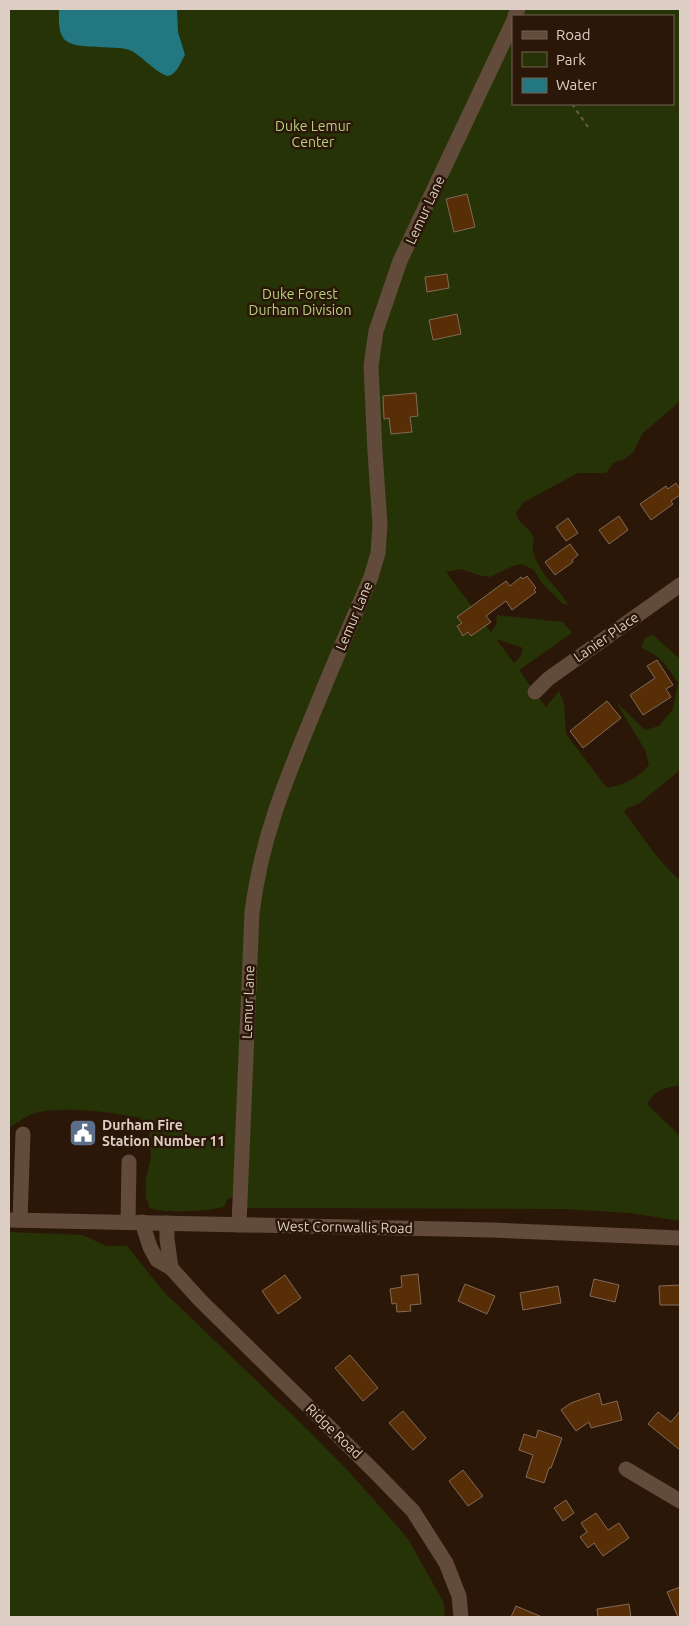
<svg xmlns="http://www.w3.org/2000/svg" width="689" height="1626" font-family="Ubuntu,sans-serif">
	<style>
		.green { fill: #263307; fill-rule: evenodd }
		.water { fill: #237781 }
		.building { fill: #582e06; stroke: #836a59 }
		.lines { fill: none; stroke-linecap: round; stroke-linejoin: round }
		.path { stroke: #6c5a4d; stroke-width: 2; stroke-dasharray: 4 4; stroke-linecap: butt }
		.minor { stroke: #624b3b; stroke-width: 15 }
		.labels { text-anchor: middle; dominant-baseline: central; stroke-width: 5; stroke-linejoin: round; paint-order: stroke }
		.park-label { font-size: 14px; fill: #b5d182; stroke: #2b1708 }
		.street-label { font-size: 14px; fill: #dccec5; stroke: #2b1708 }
		.poi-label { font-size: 14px; font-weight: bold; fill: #dccec5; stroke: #2b1708; text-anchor: start }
	</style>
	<rect width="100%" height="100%" fill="#2b1708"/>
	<g class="green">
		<path d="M9 9H680V401L642 434 633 453 624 459 613 463 606 473H578L524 502 516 512C518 526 528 525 533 536 535 541 532 547 533 552 534 556 537 562 539 566 547 581 561 591 569 606L562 603 541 582 534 570 522 564 513 566 490 577 478 575 461 569 446 572 491 632 496 625 497 615 563 622 572 633 519 670 546 707 559 691 564 704 566 734 607 788C624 785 638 778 649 765L645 750 616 702 645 730 659 726 673 709 678 683C667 666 660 655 641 648L645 637 653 635 680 659V770L640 803 626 809 624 812C642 835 658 862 680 880V1085C665 1088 654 1090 647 1104L680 1136V1221L630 1213 563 1209 245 1208 244 1198H228L224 1207C206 1211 166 1214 150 1208L146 1198V1178L151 1157 149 1132 140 1118C113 1112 57 1105 32 1114 24 1117 16 1124 9 1128ZM513 16H673V104H513ZM496 639 523 648 520 657 514 663Z"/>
		<polygon points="9,1232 83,1235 106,1246 127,1246 163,1291 309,1431 351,1474 391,1519 408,1539 444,1603 445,1617 9,1617"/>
	</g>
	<path class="water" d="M59 9H177L178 32 185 55C180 63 177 75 167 76 154 71 144 58 132 51 115 43 70 53 62 36 58 28 59 17 59 9Z"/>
	<g class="building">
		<polygon points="467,194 475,227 454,232 446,199"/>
		<polygon points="447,274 449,288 427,292 425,277"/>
		<polygon points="457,314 461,334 433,340 429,320"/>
		<polygon points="416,393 418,416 410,417 412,432 391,434 389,418 384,419 383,396"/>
		<polygon points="676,483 680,489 680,495 671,501 673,504 651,520 640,504 666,486 668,489"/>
		<polygon points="619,516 628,530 609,544 599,530"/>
		<polygon points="568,518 578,533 566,541 556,527"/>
		<polygon points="570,544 578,555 572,560 573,562 555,575 545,562"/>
		<polygon points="527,576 536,588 534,590 536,592 512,610 506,601 486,616 491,622 471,636 468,632 463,636 457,626 462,623 457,617 506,581 510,586 521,577 523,579"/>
		<polygon points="657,660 673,685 666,689 671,697 643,715 630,695 655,678 647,666"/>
		<polygon points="607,701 621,718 583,748 570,731"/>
		<polygon points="418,1274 421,1304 410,1305 411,1311 397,1312 396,1303 392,1304 390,1289 402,1287 401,1276"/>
		<polygon points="285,1275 301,1298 278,1314 262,1291"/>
		<polygon points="594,1279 619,1285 615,1302 590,1296"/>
		<polygon points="465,1284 495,1296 487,1314 458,1301"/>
		<polygon points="680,1285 680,1305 660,1305 659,1286"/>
		<polygon points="558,1286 561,1303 523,1310 520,1293"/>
		<polygon points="350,1355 378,1388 363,1401 335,1368"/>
		<polygon points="599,1393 602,1405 617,1401 622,1420 591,1428 589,1422 576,1431 561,1410 571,1403"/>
		<polygon points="403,1411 426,1438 413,1450 389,1423"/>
		<polygon points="680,1411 680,1450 648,1424 658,1412 671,1422"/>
		<polygon points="538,1430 562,1438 551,1468 549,1468 544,1483 526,1477 533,1455 519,1450 524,1434 536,1438"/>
		<polygon points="463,1470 483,1496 468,1506 449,1481"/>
		<polygon points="566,1500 574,1513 563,1521 554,1508"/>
		<polygon points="596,1513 608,1530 619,1523 629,1538 603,1556 594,1543 588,1548 580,1537 587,1532 581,1523"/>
		<polygon points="680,1587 680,1617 678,1617 667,1592"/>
		<polygon points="629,1604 631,1617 598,1617 597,1609"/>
		<polygon points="516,1606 542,1617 511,1617"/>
	</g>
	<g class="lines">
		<polyline class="path" points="572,104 588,127"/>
		<g class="minor">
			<polyline points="515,16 518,9"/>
			<polyline points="535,692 548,679 680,585"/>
			<polyline points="9,1220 491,1230 680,1238"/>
			<polyline points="20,1220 23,1134"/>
			<polyline points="128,1222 129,1162"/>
			<polyline points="142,1222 150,1247 157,1260 171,1268 200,1300 374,1471 413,1511 446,1563 459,1596 461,1617"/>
			<polyline points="167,1223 167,1239 171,1268"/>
			<path d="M239 1225 252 913C261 839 285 782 313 714 332 668 351 623 371 577L378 553 380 525 375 452 371 366 376 331 400 261 513 22"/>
			<polyline points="626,1469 680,1501"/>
		</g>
	</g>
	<defs>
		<g id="civic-square" transform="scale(1.4375)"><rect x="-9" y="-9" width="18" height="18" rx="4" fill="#5c6f8a" stroke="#2b1708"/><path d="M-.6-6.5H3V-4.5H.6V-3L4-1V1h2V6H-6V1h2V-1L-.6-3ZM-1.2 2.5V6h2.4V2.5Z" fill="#fff"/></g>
	</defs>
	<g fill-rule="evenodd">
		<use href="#civic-square" x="83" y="1133"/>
	</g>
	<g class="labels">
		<g class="park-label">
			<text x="313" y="126">Duke Lemur<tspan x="313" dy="16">Center</tspan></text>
			<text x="300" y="294">Duke Forest<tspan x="300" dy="16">Durham Division</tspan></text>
		</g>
		<g class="street-label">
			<text transform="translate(425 210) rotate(-65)">Lemur Lane</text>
			<text transform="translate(354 616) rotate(-67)">Lemur Lane</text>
			<text transform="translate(606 637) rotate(-35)">Lanier Place</text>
			<text transform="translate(248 1002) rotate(-88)">Lemur Lane</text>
			<text transform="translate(345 1227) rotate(1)">West Cornwallis Road</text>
			<text transform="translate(334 1431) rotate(44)">Ridge Road</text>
		</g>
		<g class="poi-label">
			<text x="102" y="1125">Durham Fire<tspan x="102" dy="16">Station Number 11</tspan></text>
		</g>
	</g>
	<rect width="689" height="1626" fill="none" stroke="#dccec5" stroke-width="20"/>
	<rect x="512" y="15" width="162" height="90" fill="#2b1708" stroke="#726054"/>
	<rect x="522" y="31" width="25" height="8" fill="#624b3b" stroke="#726054"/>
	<text x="556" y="40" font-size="15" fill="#dccec5">Road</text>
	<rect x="522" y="52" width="25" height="15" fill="#263307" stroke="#726054"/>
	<text x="556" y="65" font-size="15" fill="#dccec5">Park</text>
	<rect x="522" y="78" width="25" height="15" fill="#237781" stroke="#726054"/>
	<text x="556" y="90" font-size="15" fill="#dccec5">Water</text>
</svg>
